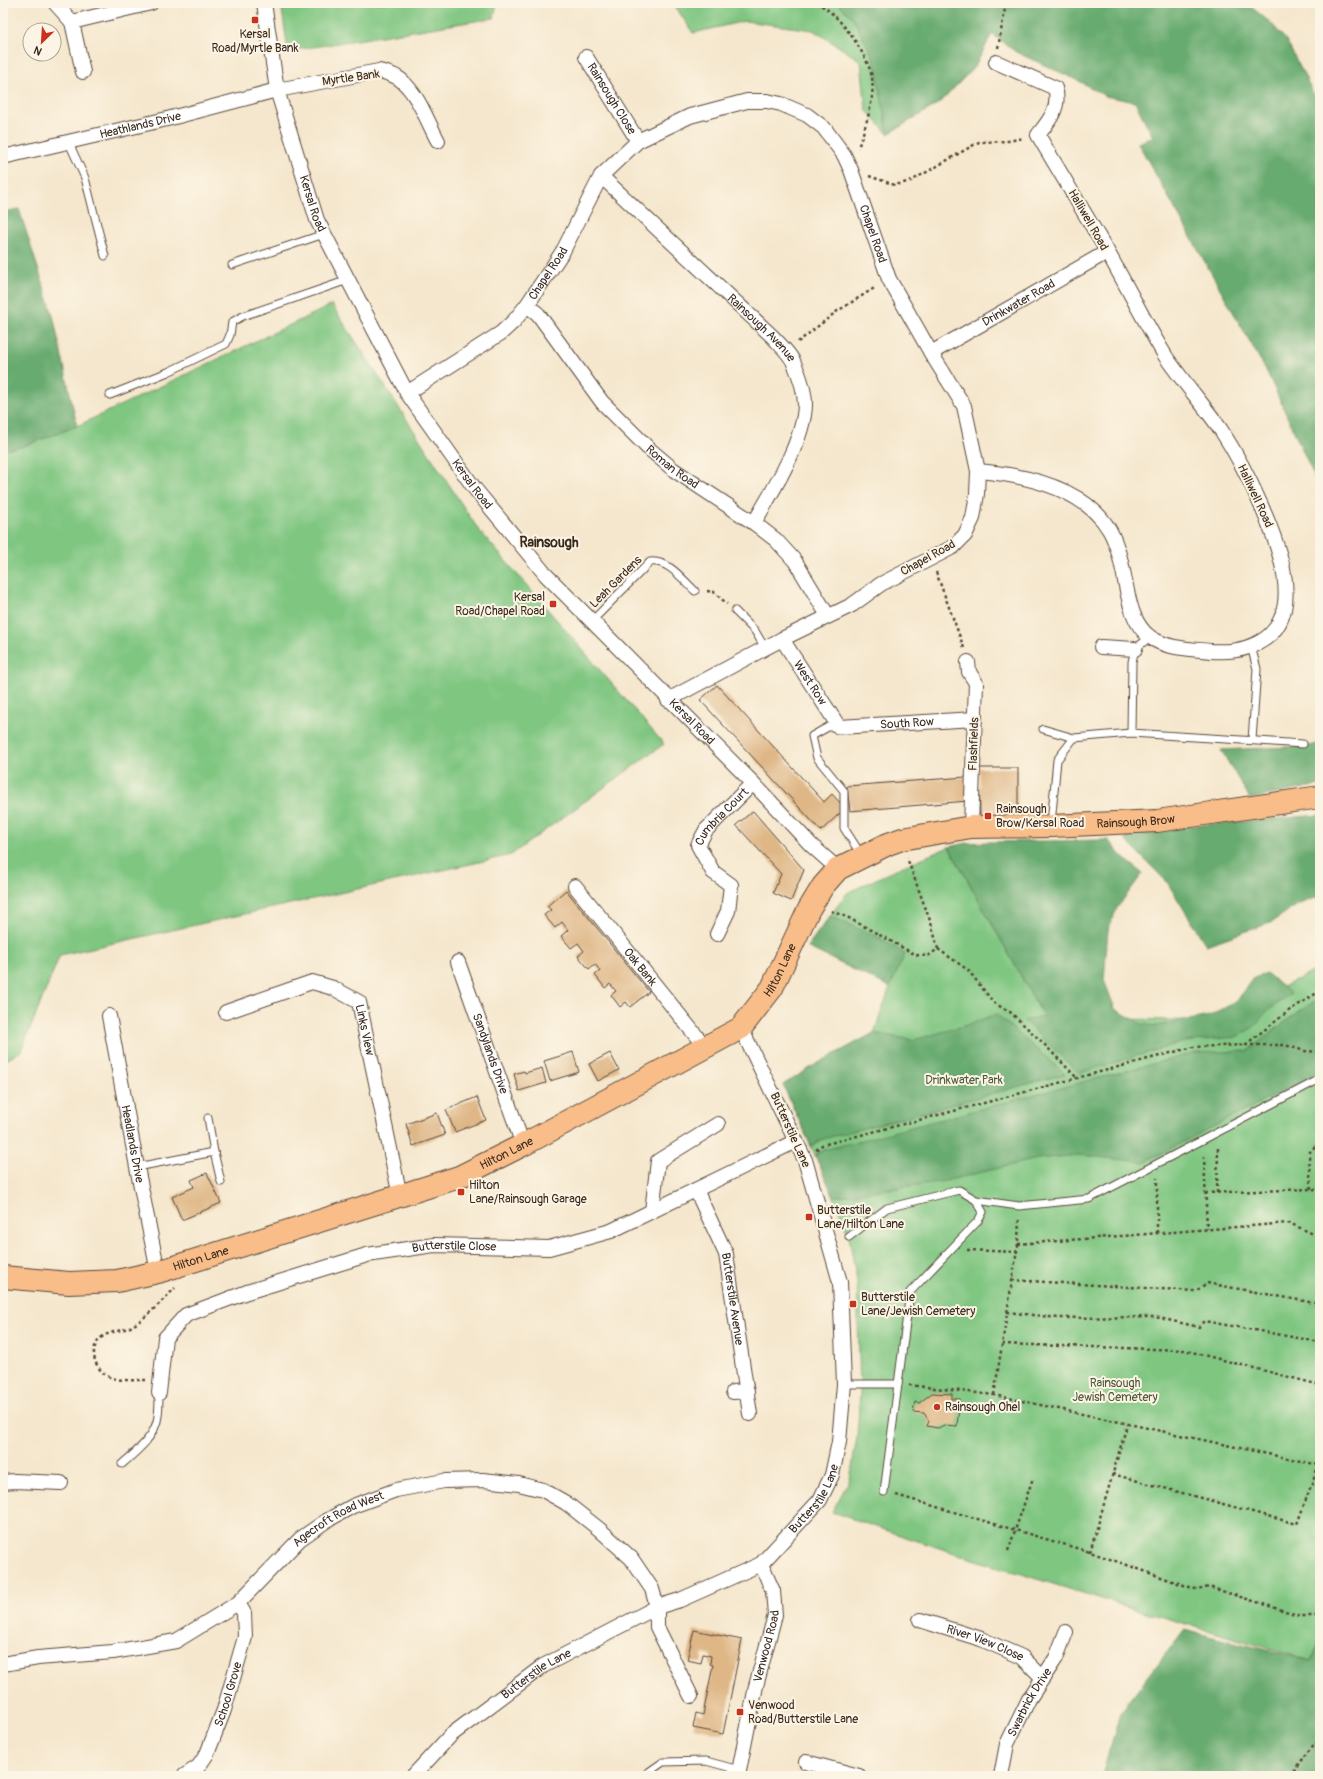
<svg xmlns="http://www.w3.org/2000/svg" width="1323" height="1779" font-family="Pangolin,sans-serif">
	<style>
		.green { fill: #7fc681; stroke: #5d7850 }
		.forest { fill: #67ab6f; stroke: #516a46 }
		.building { fill: #dfb787 }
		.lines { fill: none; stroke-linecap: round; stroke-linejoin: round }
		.lane-casing { stroke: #574638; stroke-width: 9 }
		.street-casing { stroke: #574638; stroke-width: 16 }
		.primary-casing { stroke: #574638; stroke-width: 24 }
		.path { stroke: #574638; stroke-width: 2.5; stroke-dasharray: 3 3; stroke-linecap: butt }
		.lane { stroke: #fff; stroke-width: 7 }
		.street { stroke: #fff; stroke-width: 14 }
		.primary { stroke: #f8bd89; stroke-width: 22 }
		.poi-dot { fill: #c8321e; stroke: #fcf5e5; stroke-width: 1.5 }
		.labels { text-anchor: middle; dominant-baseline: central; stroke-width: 4; stroke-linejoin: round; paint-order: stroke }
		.poi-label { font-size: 12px; fill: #3b2a1e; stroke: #fcf5e5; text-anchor: start }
		.street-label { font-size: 12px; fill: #3b2a1e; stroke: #fcf5e5 }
		.park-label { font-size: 12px; fill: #4f593c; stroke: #fcf5e5 }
		.quarter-label { font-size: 14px; font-weight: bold; fill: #3b2a1e; stroke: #fcf5e5 }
	</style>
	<rect width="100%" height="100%" fill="#fcf5e5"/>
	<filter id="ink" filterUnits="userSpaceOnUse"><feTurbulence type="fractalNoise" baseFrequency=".025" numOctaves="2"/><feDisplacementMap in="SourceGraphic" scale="8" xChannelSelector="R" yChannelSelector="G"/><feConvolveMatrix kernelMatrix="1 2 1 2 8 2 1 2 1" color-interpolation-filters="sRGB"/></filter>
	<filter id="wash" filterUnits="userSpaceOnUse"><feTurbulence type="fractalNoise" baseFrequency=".012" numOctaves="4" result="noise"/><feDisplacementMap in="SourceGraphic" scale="16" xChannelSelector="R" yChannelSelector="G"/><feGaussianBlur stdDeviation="0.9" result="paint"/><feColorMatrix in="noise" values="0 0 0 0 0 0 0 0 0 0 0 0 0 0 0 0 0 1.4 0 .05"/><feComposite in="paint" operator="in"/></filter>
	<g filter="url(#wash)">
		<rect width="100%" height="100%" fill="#f5e7cd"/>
		<g class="green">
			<polygon points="281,3 497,3 494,18 288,51"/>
			<polygon points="673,3 1001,3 975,66 940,102 888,134 866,110 861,61 813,30 745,21 693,33"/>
			<polygon points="332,305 478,529 664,744 511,855 60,955 21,1051 3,1062 3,450 21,447 77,426"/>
			<path d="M949 847 1044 1017 1215 1021 1309 974 1320 964V1640L1312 1661C1151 1614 990 1567 832 1512L850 1479 857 1437 860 1393 857 1281 849 1237 834 1197 783 1085 815 1065 874 1033 890 987 807 947 847 893 901 867Z"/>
		</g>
		<g class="forest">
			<polygon points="837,3 1246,3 1271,23 1286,40 1320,106 1320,489 1267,372 1138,143 1153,137 1135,102 1105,96 1079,81 1016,52 992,34 975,66 941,102 888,134 874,59 853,18"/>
			<polygon points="19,209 53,315 77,426 21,447 3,450 3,212"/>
			<polygon points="1320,743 1320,785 1250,799 1221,750 1309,746"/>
			<polygon points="1320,815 1320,896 1297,905 1270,923 1206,945 1167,882 1125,840 1129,831"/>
			<polygon points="1108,840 1122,857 1143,873 1117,908 1108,930 1104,980 1115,1009 1142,1024 1156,1026 1210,1016 1237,1001 1252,979 1266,973 1291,993 1270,1009 1252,1028 1236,1037 1184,1042 1079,1073 1024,1021 1044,1017 949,847 967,843 988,842"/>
			<polygon points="830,916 880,938 905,954 890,987 807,947"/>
			<polygon points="1320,998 1320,1072 1144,1162 1079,1155 1037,1159 945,1181 834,1197 815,1155 824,1150 1194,1053 1247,1051 1294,1015"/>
			<polygon points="996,1014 1065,1074 823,1139 811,1146 783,1085 815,1065 874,1033 913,1040 964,1026"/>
			<polygon points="1184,1630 1312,1661 1320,1640 1320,1776 1103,1776 1120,1713"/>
		</g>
		<g id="blocks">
			<g class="building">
				<polygon points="717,685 824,802 832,794 843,806 842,811 821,831 700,700"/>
				<polygon points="979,768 1018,768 1018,815 980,816"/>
				<polygon points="966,777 968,801 850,811 847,786"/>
				<polygon points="753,811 804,870 791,901 773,893 781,874 736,825"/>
				<polygon points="566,890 649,992 630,1007 626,1002 620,1007 611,995 616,991 610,984 605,988 595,975 600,971 595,964 589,969 578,956 584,951 578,943 571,948 561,936 568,930 562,922 555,928 544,915 551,910 547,906"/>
				<polygon points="573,1052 579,1072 550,1081 544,1061"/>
				<polygon points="610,1053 619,1070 598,1081 589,1064"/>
				<polygon points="542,1068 546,1083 519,1091 514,1074 524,1071 525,1073"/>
				<polygon points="477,1097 486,1120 455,1132 446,1110"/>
				<polygon points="437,1113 445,1135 413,1146 406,1124"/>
				<polygon points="207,1173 221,1203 182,1220 172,1197 194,1187 191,1180"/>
				<polygon points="932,1393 952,1394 952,1399 960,1399 957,1426 944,1425 938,1428 927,1426 929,1421 924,1413 913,1412 915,1402 919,1403"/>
				<polygon points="694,1630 742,1640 723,1734 693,1728 696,1713 703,1715 713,1665 710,1664 711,1656 703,1654 701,1663 687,1660"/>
			</g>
		</g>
	</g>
	<g filter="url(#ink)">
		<use href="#blocks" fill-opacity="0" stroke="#574638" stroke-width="1"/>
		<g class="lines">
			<g class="lane-casing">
				<g id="lane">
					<polyline points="69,143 85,178 105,256"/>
					<polyline points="232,265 324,234"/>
					<polyline points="110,395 168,372 226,344 230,335 232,322 243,316 348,280"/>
					<polyline points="735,611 755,631 765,648"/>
					<path d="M591 622 650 562C669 560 682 579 695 591"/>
					<polyline points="1251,646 1257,669 1252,740"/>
					<polyline points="839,727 828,727 812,736 817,758 844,791 844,828 862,856"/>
					<polyline points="1043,729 1074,738 1131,733 1303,744"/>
					<polyline points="1131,733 1132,662 1135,649 1150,637"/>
					<polyline points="1051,824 1057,760 1074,738"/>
					<polyline points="208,1118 214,1152"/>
					<polyline points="137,1167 214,1152 221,1182"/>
					<polyline points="976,1200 1019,1206 1089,1199 1320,1079"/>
					<polyline points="849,1237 887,1208 959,1190 976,1200 983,1212 978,1221 910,1292 884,1492"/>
					<polyline points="844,1384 898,1384"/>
					<path d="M122 1464C136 1452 156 1436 158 1416 159 1409 159 1401 159 1393"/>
					<polyline points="643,1776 663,1762 706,1761 739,1770"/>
				</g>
			</g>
			<g class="street-casing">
				<g id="street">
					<polyline points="55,3 72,22"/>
					<path id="s1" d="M264 3 277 90 317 220 407 393 475 489 546 575 753 783 811 845 838 869"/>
					<path id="s2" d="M586 57 638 141"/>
					<polyline points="83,72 72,22 151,3"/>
					<path id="s3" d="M3 157 167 119 277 90 379 71C387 73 396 75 402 81 419 96 427 121 438 141"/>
					<path id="s4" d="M601 176 773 337C780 345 789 353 793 361 799 374 805 390 805 405 804 441 772 492 754 523"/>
					<path id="s5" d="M527 305 538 314 602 402 648 448 674 470 754 523 776 540 795 561 828 616"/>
					<path id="s6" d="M931 353 1107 252"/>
					<path id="s7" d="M407 393 501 333 514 321 527 305 563 251 601 176 638 141 690 116 747 101H767L781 104 807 115 824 128 844 155 851 170 889 279 931 353 964 406 978 471 977 494 973 518 965 535 953 547 881 584 852 605 782 639 668 700"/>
					<path d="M978 471C1024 475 1085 487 1110 531 1118 546 1122 564 1125 581 1129 601 1133 625 1150 637 1166 649 1192 649 1211 651 1228 652 1242 651 1258 643 1309 617 1277 541 1260 503 1249 478 1236 453 1221 430 1204 405 1183 382 1166 357 1145 323 1127 286 1107 251 1084 212 1061 174 1038 135 1049 121 1061 107 1055 88L996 62"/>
					<path id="s8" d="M782 639 839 727 975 719"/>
					<polyline points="1101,647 1135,649"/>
					<polyline points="968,662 969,672 976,683 971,827"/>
					<path id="s9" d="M575 886 706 1048"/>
					<path id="s10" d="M717 934 728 911 731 885 713 872 698 845 706 830 753 783"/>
					<path id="s11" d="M458 962 523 1145"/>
					<path id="s12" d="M226 1012 312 982 333 988 359 1002 400 1196"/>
					<path id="s13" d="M109 1016 137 1167 158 1272"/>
					<path id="s14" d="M696 1190 726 1254 750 1414"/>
					<polyline points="652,1211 658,1161 718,1124"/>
					<polyline points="733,1392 747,1391"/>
					<path id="s15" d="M159 1393 165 1338 186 1315 247 1292 367 1255 434 1245 549 1248 611 1231 796 1141"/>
					<polyline points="3,1482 15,1481 61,1483"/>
					<path id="s16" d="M920 1620 981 1639 1022 1657 1043 1678"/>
					<path id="s17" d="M3 1664 38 1658 113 1652 176 1641 238 1603 300 1539 326 1521 353 1506 396 1490 444 1481 483 1480 519 1484 543 1490 566 1503 599 1529 631 1558 652 1589 657 1607V1627L691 1696"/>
					<polyline points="806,1762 859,1776"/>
					<path id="s18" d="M184 1776 198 1767 207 1754 224 1710 245 1637 244 1613 238 1603"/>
					<path id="s19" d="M413 1776 451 1735 543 1666 657 1607 680 1600 761 1564 820 1500 832 1475 839 1442 844 1384 840 1282 805 1160 741 1028"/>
					<path id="s20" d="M738 1776 756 1686 775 1615 773 1591 761 1564"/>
					<path id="s21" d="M1001 1776 1007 1744 1029 1699 1056 1658 1066 1632"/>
				</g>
			</g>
			<g class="primary-casing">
				<g id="primary">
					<path id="s22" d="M3 1277 69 1283 117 1281 158 1272 459 1177 523 1145 741 1028 772 988 809 909 823 886 838 869 888 844 902 839 971 827 1051 826 1157 821 1320 797"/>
				</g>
			</g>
			<g class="path">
				<path d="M816 3C837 10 869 56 872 78 875 101 865 127 858 148"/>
				<polyline points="998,48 1006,3"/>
				<polyline points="869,176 895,185 911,181 979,142 1008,141 1024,138"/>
				<polyline points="798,342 836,312 876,287"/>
				<polyline points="936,572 964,648"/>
				<polyline points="707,591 714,592 727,604"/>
				<polyline points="831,911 847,917 916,955 928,956 938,949 932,926 907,858"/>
				<polyline points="938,949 968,970 994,1003 1010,1012 1041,1041 1077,1078"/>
				<polyline points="1245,1045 1285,1045 1305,1051 1320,1052"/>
				<polyline points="816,1150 822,1145 969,1107 1193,1047 1245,1045 1290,1010 1320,991"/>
				<polyline points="1204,1156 1207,1229"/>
				<polyline points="1311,1189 1309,1153 1319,1142 1319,1094"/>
				<polyline points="1205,1193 1311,1189 1320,1190"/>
				<polyline points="1217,1193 1218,1146"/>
				<polyline points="1157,1233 1157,1178"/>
				<polyline points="1018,1244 1289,1223 1320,1237"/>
				<polyline points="967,1250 1017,1252"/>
				<polyline points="1012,1280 1196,1291 1207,1283 1320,1304"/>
				<polyline points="1007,1312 1058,1318 1155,1317 1199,1327 1204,1321 1320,1342"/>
				<polyline points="1002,1344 1184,1350 1320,1385"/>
				<path d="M146 1380C136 1380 122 1381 112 1378 98 1374 88 1354 98 1341 106 1330 124 1332 134 1325 149 1315 162 1301 175 1288"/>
				<polyline points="1317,1384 1320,1375"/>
				<polyline points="909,1385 994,1395 1319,1465"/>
				<polyline points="994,1395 1018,1244 1019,1217"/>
				<polyline points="1112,1474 1297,1524 1320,1461"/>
				<polyline points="896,1495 1090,1552 1198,1590 1209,1587 1301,1616 1320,1616"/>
				<polyline points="1008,1551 1033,1478"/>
				<polyline points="1090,1552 1127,1425"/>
				<polyline points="1290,1776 1304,1756 1318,1740 1320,1740"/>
			</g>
			<use href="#lane" class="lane"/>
			<use href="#street" class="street"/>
			<use href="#primary" class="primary"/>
		</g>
	</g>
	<g class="poi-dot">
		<rect x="251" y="16" width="8" height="8" rx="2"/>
		<rect x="549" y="600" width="8" height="8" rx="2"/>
		<rect x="984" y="812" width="8" height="8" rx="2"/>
		<rect x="457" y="1188" width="8" height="8" rx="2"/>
		<rect x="805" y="1213" width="8" height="8" rx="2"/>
		<rect x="849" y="1300" width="8" height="8" rx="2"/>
		<circle cx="937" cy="1407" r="4"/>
		<rect x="736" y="1708" width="8" height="8" rx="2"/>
	</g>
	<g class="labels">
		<g class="poi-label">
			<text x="255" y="34" text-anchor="middle">Kersal<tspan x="255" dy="14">Road/Myrtle Bank</tspan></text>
			<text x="545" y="597" text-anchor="end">Kersal<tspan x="545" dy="14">Road/Chapel Road</tspan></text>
			<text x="996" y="809">Rainsough<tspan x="996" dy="14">Brow/Kersal Road</tspan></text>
			<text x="469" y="1185">Hilton<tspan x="469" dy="14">Lane/Rainsough Garage</tspan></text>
			<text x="817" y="1210">Butterstile<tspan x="817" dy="14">Lane/Hilton Lane</tspan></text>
			<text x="861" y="1297">Butterstile<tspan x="861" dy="14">Lane/Jewish Cemetery</tspan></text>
			<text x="945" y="1407">Rainsough Ohel</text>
			<text x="748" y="1705">Venwood<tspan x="748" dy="14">Road/Butterstile Lane</tspan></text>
		</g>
		<g class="street-label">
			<text transform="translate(351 78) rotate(-8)">Myrtle Bank</text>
			<text stroke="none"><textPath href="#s2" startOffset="49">Rainsough Close</textPath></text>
			<text stroke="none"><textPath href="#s3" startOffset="141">Heathlands Drive</textPath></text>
			<text stroke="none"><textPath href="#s1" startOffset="207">Kersal Road</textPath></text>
			<text transform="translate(1088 220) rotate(60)">Halliwell Road</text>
			<text stroke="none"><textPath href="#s7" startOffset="668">Chapel Road</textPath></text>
			<text stroke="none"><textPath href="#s7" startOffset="188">Chapel Road</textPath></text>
			<text stroke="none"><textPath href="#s6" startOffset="101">Drinkwater Road</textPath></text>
			<text stroke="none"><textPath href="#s4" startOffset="221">Rainsough Avenue</textPath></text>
			<text stroke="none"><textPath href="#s5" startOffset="219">Roman Road</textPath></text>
			<text stroke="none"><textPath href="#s1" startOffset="531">Kersal Road</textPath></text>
			<text transform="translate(1255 496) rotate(65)">Halliwell Road</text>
			<text transform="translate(928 558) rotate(-29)">Chapel Road</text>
			<text transform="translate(616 582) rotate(-45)">Leah Gardens</text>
			<text stroke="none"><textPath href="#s8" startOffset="52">West Row</textPath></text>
			<text stroke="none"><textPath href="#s1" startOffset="855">Kersal Road</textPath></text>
			<text stroke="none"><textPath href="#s8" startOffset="173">South Row</textPath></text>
			<text transform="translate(974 744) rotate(-88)">Flashfields</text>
			<text stroke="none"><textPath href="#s10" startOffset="142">Cumbria Court</textPath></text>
			<text stroke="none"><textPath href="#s22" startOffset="1284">Rainsough Brow</textPath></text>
			<text stroke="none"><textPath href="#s9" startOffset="104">Oak Bank</textPath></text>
			<text stroke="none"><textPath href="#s22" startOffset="861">Hilton Lane</textPath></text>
			<text stroke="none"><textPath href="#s12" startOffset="171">Links View</textPath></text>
			<text stroke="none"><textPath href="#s11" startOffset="97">Sandylands Drive</textPath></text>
			<text transform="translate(790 1130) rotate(66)">Butterstile Lane</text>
			<text stroke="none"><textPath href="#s13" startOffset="130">Headlands Drive</textPath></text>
			<text stroke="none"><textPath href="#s22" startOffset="525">Hilton Lane</textPath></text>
			<text stroke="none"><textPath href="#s15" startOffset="365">Butterstile Close</textPath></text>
			<text stroke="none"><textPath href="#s22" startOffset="201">Hilton Lane</textPath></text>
			<text stroke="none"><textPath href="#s14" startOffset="116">Butterstile Avenue</textPath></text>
			<text stroke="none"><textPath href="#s19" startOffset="497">Butterstile Lane</textPath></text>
			<text stroke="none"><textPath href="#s17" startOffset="380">Agecroft Road West</textPath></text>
			<text stroke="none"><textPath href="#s16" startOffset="69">River View Close</textPath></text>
			<text stroke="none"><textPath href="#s20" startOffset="133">Venwood Road</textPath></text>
			<text stroke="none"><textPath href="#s19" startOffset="161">Butterstile Lane</textPath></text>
			<text stroke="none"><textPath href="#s18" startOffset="96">School Grove</textPath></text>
			<text stroke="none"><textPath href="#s21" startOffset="80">Swarbrick Drive</textPath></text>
		</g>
		<g class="park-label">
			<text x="964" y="1080">Drinkwater Park</text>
			<text x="1115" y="1383">Rainsough<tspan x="1115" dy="14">Jewish Cemetery</tspan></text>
		</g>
		<g class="quarter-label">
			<text x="549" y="542">Rainsough</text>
		</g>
	</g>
	<rect width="1323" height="1779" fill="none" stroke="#fcf5e5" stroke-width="16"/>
	<g transform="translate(42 42) rotate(205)"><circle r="19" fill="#fcf5e5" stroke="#afa495"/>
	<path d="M0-3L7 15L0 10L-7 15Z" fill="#c8321e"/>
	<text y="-6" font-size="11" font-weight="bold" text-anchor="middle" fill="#3b2a1e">N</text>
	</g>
</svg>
